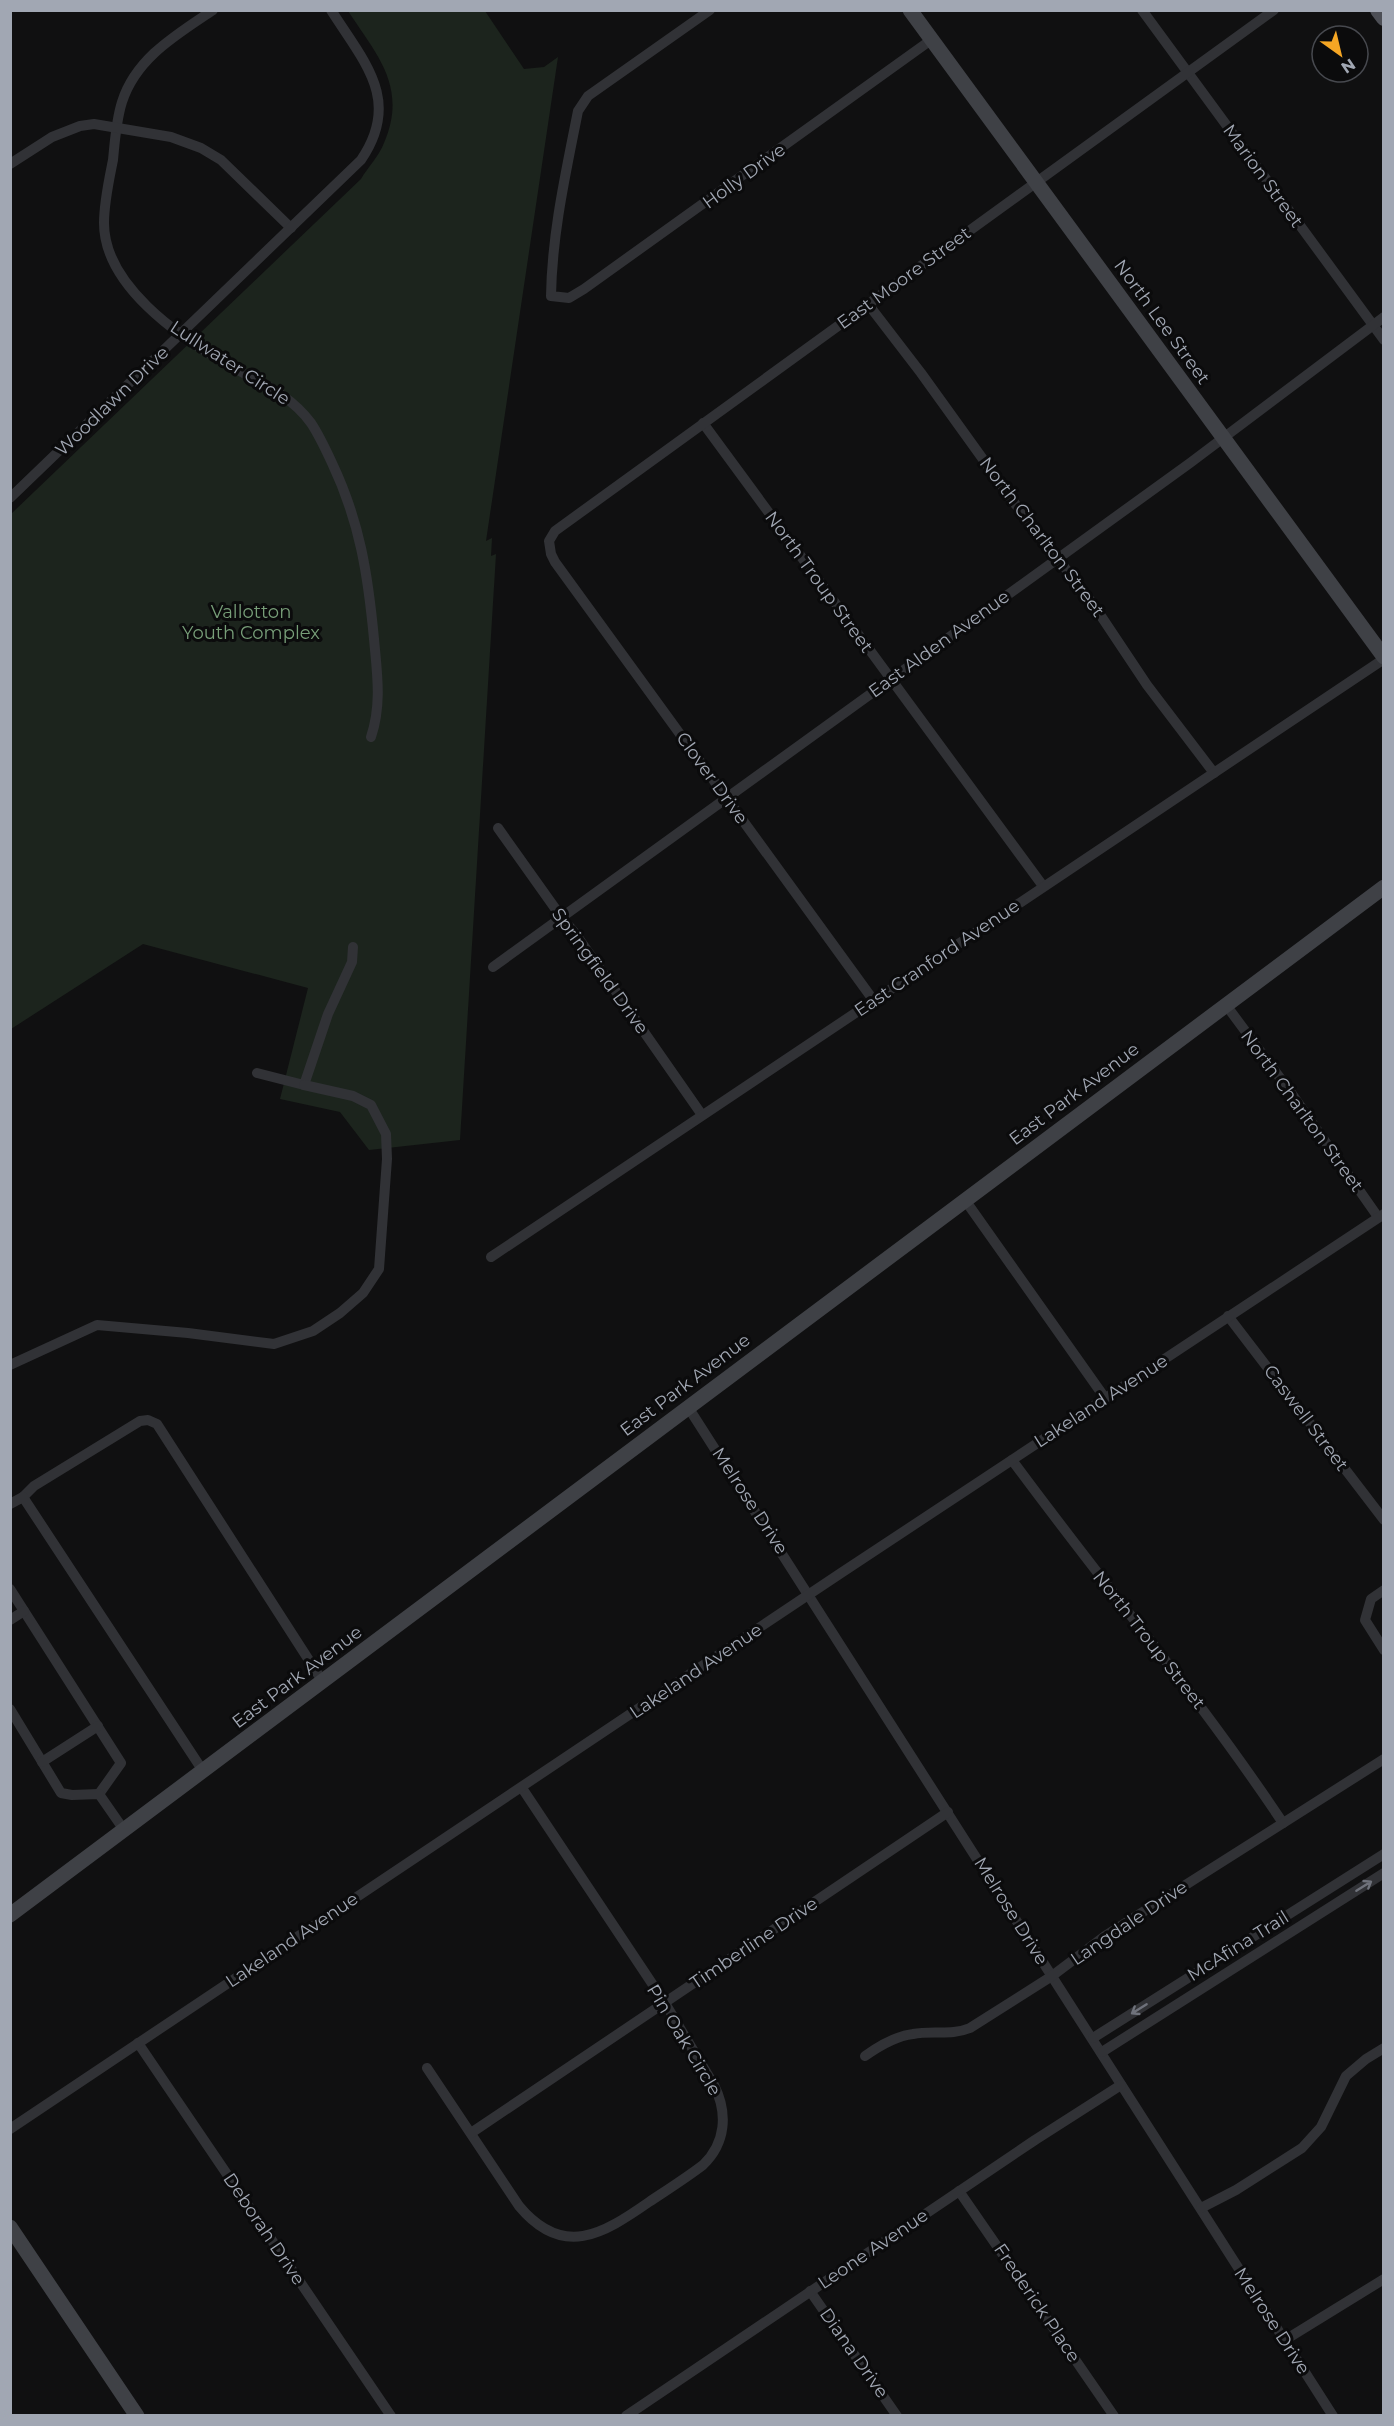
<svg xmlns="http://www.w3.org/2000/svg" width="1394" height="2426" font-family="Montserrat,sans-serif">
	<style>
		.green { fill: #1c241d }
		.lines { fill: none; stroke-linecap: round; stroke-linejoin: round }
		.street { stroke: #313236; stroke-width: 10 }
		.secondary { stroke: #3f4146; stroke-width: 15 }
		.primary { stroke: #4d4f56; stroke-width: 16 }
		.oneway { stroke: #6f727b }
		.labels { text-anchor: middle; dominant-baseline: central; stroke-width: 6; stroke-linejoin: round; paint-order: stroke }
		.street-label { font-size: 18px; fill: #a1a7b3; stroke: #0b0b0c }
		.park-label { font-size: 18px; fill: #779e78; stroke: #0b0b0c }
	</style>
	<rect width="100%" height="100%" fill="#101011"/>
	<path class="green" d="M348 11H485L524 69 544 67 558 57 486 541 492 538 491 556 496 554 460 1140 369 1150 340 1112 280 1099 308 988 143 944 11 1029V514L361 179C368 167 379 156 384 143 408 87 377 55 348 11Z"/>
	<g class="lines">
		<g class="street">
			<path d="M213 10C176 35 136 58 122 102 116 121 115 140 113 160 109 180 104 202 104 223 104 285 178 336 227 364 258 382 289 393 311 423 319 435 326 450 332 463 360 522 368 575 374 639 377 673 382 704 371 737"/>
			<path d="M710 10 588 96 578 111C566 172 552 233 551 296L569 298 584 289 931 40"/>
			<polyline points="1142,10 1384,340"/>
			<polyline points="10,164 52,137 80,126 94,124 171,137 201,148 221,160 291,228"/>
			<polyline points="868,304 921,373 1016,505 1093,604 1147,685 1214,773"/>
			<polyline points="703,423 1043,886"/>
			<path d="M10 498 361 160C402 100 364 62 331 10"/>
			<polyline points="498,828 562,918 575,933 702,1115"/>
			<polyline points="493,967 1190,463 1384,317"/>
			<polyline points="874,1001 555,562 551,554 549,541 555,531 1274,10"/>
			<polyline points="1226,1005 1292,1094 1378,1217"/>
			<polyline points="257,1073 304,1085 328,1014 352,962 353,947"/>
			<polyline points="965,1200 1105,1398"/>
			<polyline points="491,1257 1384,659"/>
			<polyline points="1228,1316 1384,1520"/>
			<polyline points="10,1365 97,1325 188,1333 274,1344 313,1331 340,1313 363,1293 379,1269 387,1159 386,1134 371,1105 353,1096 304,1085"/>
			<polyline points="688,1407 1333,2416"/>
			<path d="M1012 1460C1101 1581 1199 1697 1283 1823"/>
			<polyline points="23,1497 34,1486 140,1421 148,1420 157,1424 323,1682"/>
			<polyline points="10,1504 23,1497 203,1771"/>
			<polyline points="10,1589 121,1763 99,1794"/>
			<polyline points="1384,1590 1371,1599 1365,1620 1384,1650"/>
			<polyline points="10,1620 24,1611"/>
			<polyline points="10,1709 61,1793 72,1795 99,1794 124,1830"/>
			<polyline points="42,1762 98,1726"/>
			<polyline points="1093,2038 1384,1854"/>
			<polyline points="138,2043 391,2416"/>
			<polyline points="1102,2052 1384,1873"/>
			<path d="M865 2056C879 2046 895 2036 913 2034 933 2030 951 2036 970 2028L1052 1976 1105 1936 1384 1759"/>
			<path d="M427 2068 519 2206C563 2259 603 2234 649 2202 667 2190 686 2178 703 2165 726 2143 728 2113 714 2085L665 2003 522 1788"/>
			<polyline points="10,2129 841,1573 1384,1214"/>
			<polyline points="471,2133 948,1812"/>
			<polyline points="959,2191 1114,2416"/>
			<polyline points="1201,2208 1236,2190 1302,2148 1321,2127 1346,2076 1366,2059 1384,2048"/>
			<polyline points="810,2291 897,2416"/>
			<polyline points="1285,2340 1384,2279"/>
			<polyline points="626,2416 1035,2140 1121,2085"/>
		</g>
		<g class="secondary">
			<polyline points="910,10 1384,657"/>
			<polyline points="10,1915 1384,887"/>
			<polyline points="10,2227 137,2416"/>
		</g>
		<polyline class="primary" points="1378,10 1384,18"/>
	</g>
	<defs><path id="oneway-shaft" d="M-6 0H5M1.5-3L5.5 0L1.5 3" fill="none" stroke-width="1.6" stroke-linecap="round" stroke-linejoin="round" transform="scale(1.5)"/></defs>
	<g class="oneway">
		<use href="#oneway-shaft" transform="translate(1364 1886) rotate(-32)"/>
		<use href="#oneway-shaft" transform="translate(1139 2009) rotate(148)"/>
	</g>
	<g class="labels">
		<g class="street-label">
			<text transform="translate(744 176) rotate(-36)">Holly Drive</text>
			<text transform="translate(1263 176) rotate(54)">Marion Street</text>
			<text transform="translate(904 278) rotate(-36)">East Moore Street</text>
			<text transform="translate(1162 322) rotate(54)">North Lee Street</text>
			<text transform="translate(230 363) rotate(33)">Lullwater Circle</text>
			<text transform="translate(112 401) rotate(-44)">Woodlawn Drive</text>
			<text transform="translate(1042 537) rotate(53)">North Charlton Street</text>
			<text transform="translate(819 582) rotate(54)">North Troup Street</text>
			<text transform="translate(939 644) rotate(-36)">East Alden Avenue</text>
			<text transform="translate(712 778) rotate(54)">Clover Drive</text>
			<text transform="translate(937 958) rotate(-34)">East Cranford Avenue</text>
			<text transform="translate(600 971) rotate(54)">Springfield Drive</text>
			<text transform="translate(1074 1094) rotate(-37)">East Park Avenue</text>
			<text transform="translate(1302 1111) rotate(54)">North Charlton Street</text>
			<text transform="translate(685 1385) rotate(-37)">East Park Avenue</text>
			<text transform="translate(1101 1401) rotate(-33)">Lakeland Avenue</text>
			<text transform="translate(1306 1418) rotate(53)">Caswell Street</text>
			<text transform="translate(750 1501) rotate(57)">Melrose Drive</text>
			<text transform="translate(1149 1640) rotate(52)">North Troup Street</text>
			<text transform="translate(696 1671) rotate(-34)">Lakeland Avenue</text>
			<text transform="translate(297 1677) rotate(-37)">East Park Avenue</text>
			<text transform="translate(1011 1911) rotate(58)">Melrose Drive</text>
			<text transform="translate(1129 1923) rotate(-34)">Langdale Drive</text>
			<text transform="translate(292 1940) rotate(-34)">Lakeland Avenue</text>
			<text transform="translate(754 1943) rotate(-34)">Timberline Drive</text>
			<text transform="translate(1238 1946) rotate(-32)">McAfina Trail</text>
			<text transform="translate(684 2040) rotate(59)">Pin Oak Circle</text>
			<text transform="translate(264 2229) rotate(56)">Deborah Drive</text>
			<text transform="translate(873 2249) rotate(-34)">Leone Avenue</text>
			<text transform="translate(1037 2303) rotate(56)">Frederick Place</text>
			<text transform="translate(1272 2321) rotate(57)">Melrose Drive</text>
			<text transform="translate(854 2353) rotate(55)">Diana Drive</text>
		</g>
		<g class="park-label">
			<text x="251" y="612">Vallotton<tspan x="251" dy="21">Youth Complex</tspan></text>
		</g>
	</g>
	<rect width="1394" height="2426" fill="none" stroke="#a1a7b3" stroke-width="24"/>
	<g transform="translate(1340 54) rotate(146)"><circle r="28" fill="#0b0b0c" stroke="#47494f" stroke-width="1.5"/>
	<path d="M0-4.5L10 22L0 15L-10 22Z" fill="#f5a624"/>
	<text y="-9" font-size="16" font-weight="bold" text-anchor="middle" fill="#a1a7b3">N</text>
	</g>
</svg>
